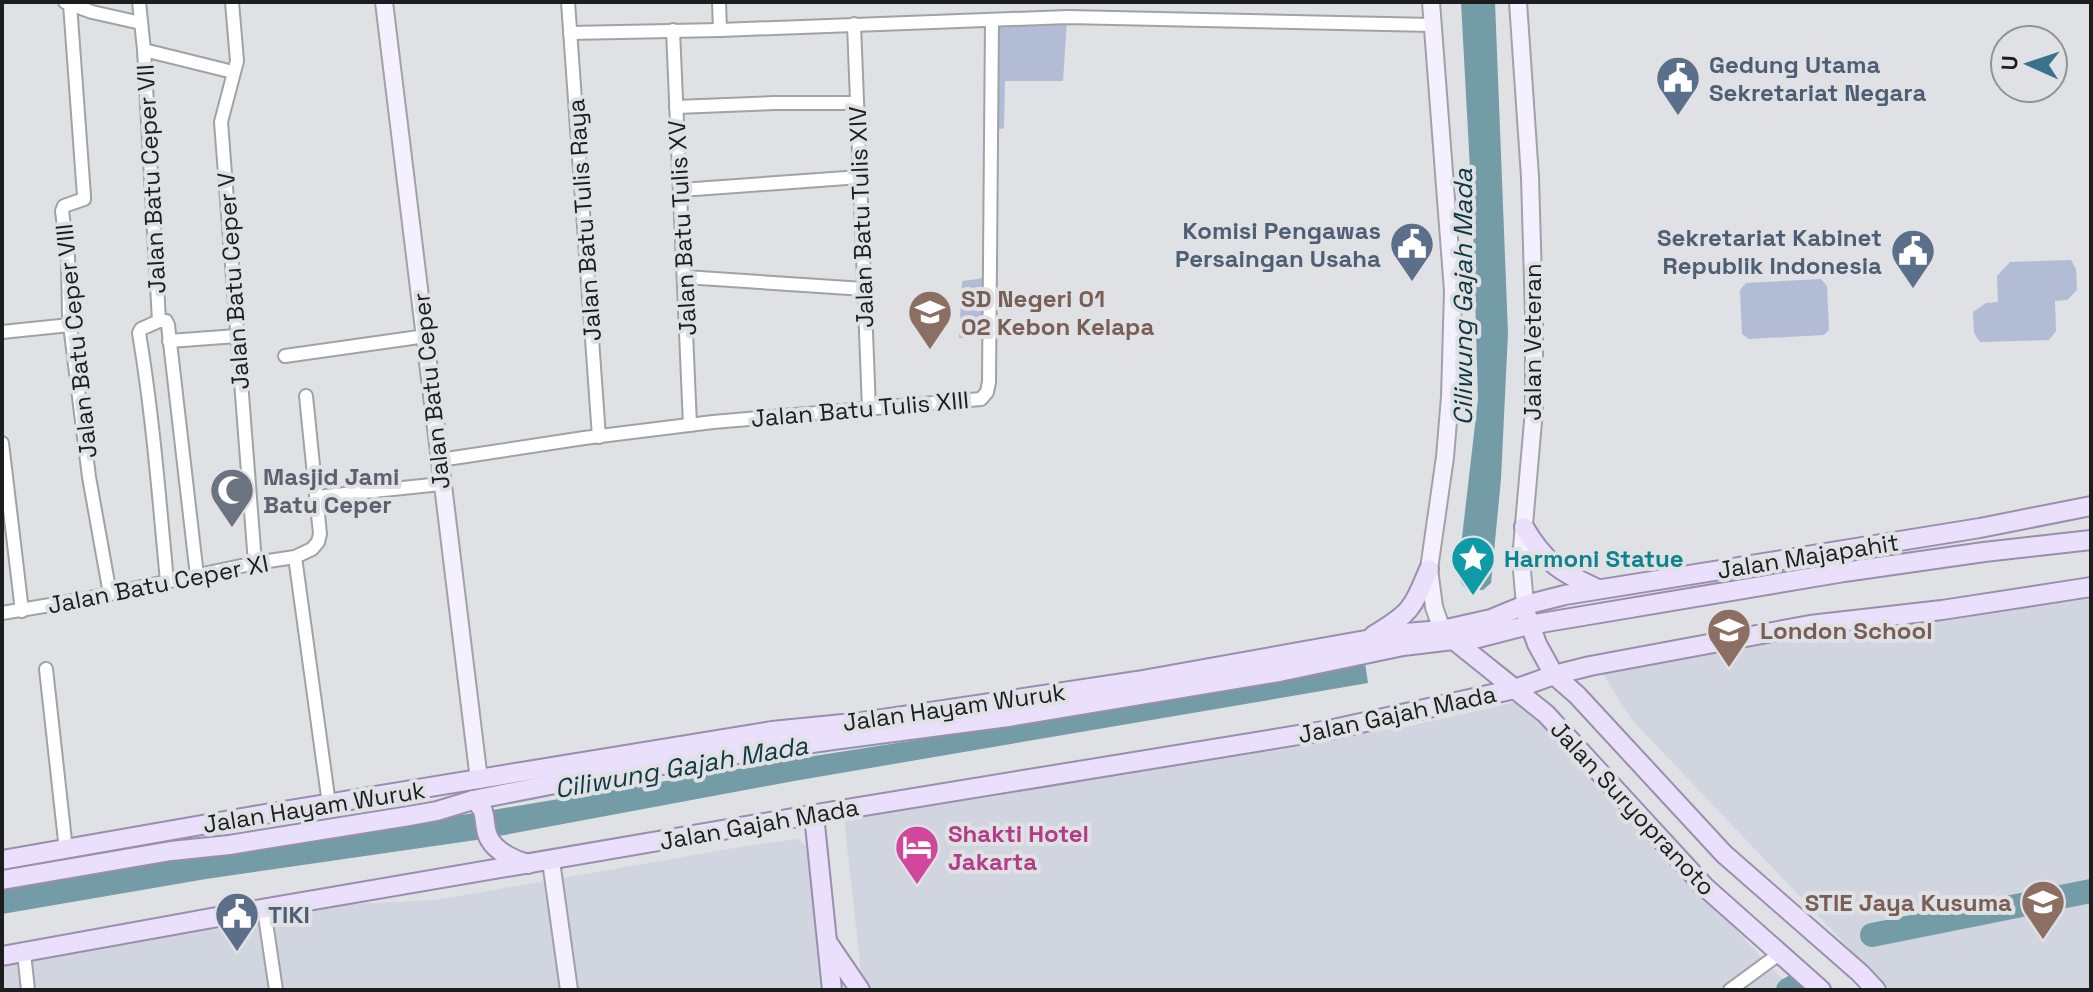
<svg xmlns="http://www.w3.org/2000/svg" width="2093" height="992" font-family="'Space Grotesk',sans-serif">
	<style>
		.built { fill: #d1d5e0 }
		.green { fill: #b2bcd5 }
		.water { fill: #739ca7 }
		.lines { fill: none; stroke-linecap: round; stroke-linejoin: round }
		.river { stroke: #739ca7; stroke-width: 24 }
		.street-casing { stroke: #a0a2a5; stroke-width: 16 }
		.secondary-casing { stroke: #a0a2a5; stroke-width: 20 }
		.primary-casing { stroke: #998fac; stroke-width: 22 }
		.street { stroke: #fff; stroke-width: 12 }
		.secondary { stroke: #f5f0fd; stroke-width: 16 }
		.primary { stroke: #ebe0fb; stroke-width: 18 }
		.labels { text-anchor: middle; dominant-baseline: central; stroke-width: 8; stroke-linejoin: round; paint-order: stroke }
		.service-label { font-size: 24px; font-weight: bold; fill: #4e5e75; stroke: #dfe1e5; text-anchor: start }
		.street-label { font-size: 24px; fill: #1c1d1e; stroke: #dfe1e5 }
		.education-label { font-size: 24px; font-weight: bold; fill: #785e54; stroke: #dfe1e5; text-anchor: start }
		.worship-label { font-size: 24px; font-weight: bold; fill: #5b616d; stroke: #dfe1e5; text-anchor: start }
		.culture-label { font-size: 24px; font-weight: bold; fill: #0d838f; stroke: #dfe1e5; text-anchor: start }
		.hotel-label { font-size: 24px; font-weight: bold; fill: #b23c85; stroke: #dfe1e5; text-anchor: start }
		.water-label { font-size: 26px; font-style: italic; fill: #103841; stroke: #dfe1e5 }
	</style>
	<rect width="100%" height="100%" fill="#dfe1e5"/>
	<g class="built">
		<polygon points="2091,595 2091,990 1889,990 1632,720 1599,668"/>
		<polygon points="1521,701 1785,982 1770,990 863,990 844,819 1057,781 1401,728"/>
		<polygon points="798,839 807,847 811,859 826,990 2,990 2,963 267,908 436,900 746,846"/>
	</g>
	<g class="green">
		<polygon points="1067,19 1063,81 1005,81 1004,128 992,131 994,20"/>
		<polygon points="2071,260 2076,269 2077,290 2067,300 2055,301 2056,331 2049,340 1980,342 1974,333 1973,312 1986,303 1998,302 1997,276 2010,262"/>
		<polygon points="985,278 981,338 959,338 962,281"/>
		<polygon points="1821,279 1827,286 1829,330 1824,335 1749,339 1742,334 1740,290 1746,283"/>
	</g>
	<g class="water">
		<path d="M1461 2H1495L1508 333 1501 479 1491 583 1483 590C1466 590 1462 590 1458 572L1478 399 1473 225Z"/>
		<polygon points="1365,663 1368,683 794,781 483,839 206,879 2,914 2,884 481,812 814,756 1089,713"/>
	</g>
	<g class="lines">
		<g class="river">
			<polyline points="1872,935 2091,891"/>
			<polyline points="1788,990 1795,986"/>
		</g>
		<g class="street-casing">
			<g id="street">
				<polyline points="65,2 92,12 141,23"/>
				<polyline points="139,2 144,50 159,321"/>
				<polyline points="232,2 237,61 221,122 255,563"/>
				<polyline points="568,2 599,437"/>
				<polyline points="719,2 720,30"/>
				<polyline points="70,4 84,196 84,199 64,206 62,211 68,257 69,317 89,477 110,594"/>
				<polyline points="854,24 869,409"/>
				<polyline points="673,30 690,425"/>
				<polyline points="570,33 720,30 1068,17 1432,25"/>
				<polyline points="144,50 233,72"/>
				<polyline points="676,107 775,103 857,103"/>
				<polyline points="681,190 860,177"/>
				<polyline points="685,277 864,289"/>
				<path d="M159 321 141 329 139 333C153 416 159 498 167 581"/>
				<polyline points="159,321 166,321 168,325 197,576"/>
				<polyline points="2,332 70,325"/>
				<polyline points="169,341 237,336"/>
				<polyline points="285,356 426,336"/>
				<polyline points="2,443 22,611"/>
				<polyline points="440,460 584,438 713,422 981,399 987,392 989,382 992,21"/>
				<polyline points="316,497 441,484"/>
				<polyline points="295,557 329,804"/>
				<polyline points="2,613 80,600 255,563 295,557 312,549 318,542 320,534 306,396"/>
				<polyline points="46,669 66,850"/>
				<polyline points="264,909 276,990"/>
				<polyline points="24,953 28,990"/>
				<polyline points="1730,990 1779,954"/>
			</g>
		</g>
		<g class="secondary-casing">
			<g id="secondary">
				<path d="M384 2C417 261 446 521 479 780"/>
				<polyline points="1431,2 1453,291 1450,397 1445,457 1429,569 1434,607 1442,630"/>
				<polyline points="1518,2 1530,177 1534,315 1534,410 1521,559 1525,605"/>
				<polyline points="551,861 569,990"/>
			</g>
		</g>
		<g class="primary-casing">
			<g id="primary">
				<path d="M1524 527C1544 562 1562 573 1598 589"/>
				<polyline points="1527,616 1537,644 1554,675 1577,695 1724,854 1860,973 1876,990"/>
				<path d="M1374 635C1412 612 1412 609 1429 569"/>
				<polyline points="1450,637 1546,714 1705,887 1821,990"/>
				<path d="M473 800C490 809 481 826 490 840 497 852 515 861 528 864"/>
				<polyline points="814,815 832,990"/>
				<polyline points="2,860 253,816 772,731 863,722 1137,681 1405,633 1442,630 1491,619 1525,605 1565,595 1980,528 2091,506"/>
				<polyline points="2,880 171,851 229,845 409,816 437,811 473,800 627,770 833,740 1008,717 1279,672 1403,646 1453,640 1470,640 1529,625 1844,572 1984,552 2091,540"/>
				<polyline points="828,943 860,990"/>
				<polyline points="2,956 267,908 828,812 1329,730 1515,689 1554,675 1590,666 1810,625 1942,610 2091,587"/>
			</g>
		</g>
		<use href="#street" class="street"/>
		<use href="#secondary" class="secondary"/>
		<use href="#primary" class="primary"/>
	</g>
	<defs>
		<g id="civic-pin" transform="scale(2.3)"><path d="M0 17L-7.5 6A9.5 9.5 0 1 1 7.5 6Z" fill="#5c6f8a" stroke="#dfe1e5"/><path d="M-.6-6.5H3V-4.5H.6V-3L4-1V1h2V6H-6V1h2V-1L-.6-3ZM-1.2 2.5V6h2.4V2.5Z" fill="#fff"/></g>
		<g id="school-pin" transform="scale(2.3)"><path d="M0 17L-7.5 6A9.5 9.5 0 1 1 7.5 6Z" fill="#8d6e63" stroke="#dfe1e5"/><path d="M0-5L7-2L0 1L-7-2ZM-4 1L0 2.5L4 1V4Q0 6-4 4Z" fill="#fff"/></g>
		<g id="mosque-pin" transform="scale(2.3)"><path d="M0 17L-7.5 6A9.5 9.5 0 1 1 7.5 6Z" fill="#6b7280" stroke="#dfe1e5"/><path d="M3.5-4.9A6 6 0 1 0 3.5 4.9A5 5 0 1 1 3.5-4.9Z" fill="#fff"/></g>
		<g id="sight-pin" transform="scale(2.3)"><path d="M0 17L-7.5 6A9.5 9.5 0 1 1 7.5 6Z" fill="#0f9aa8" stroke="#dfe1e5"/><path d="M0-6L1.8-2.2L6-1.7L2.9 1.2L3.7 5.4L0 3.3L-3.7 5.4L-2.9 1.2L-6-1.7L-1.8-2.2Z" fill="#fff"/></g>
		<g id="university-pin" transform="scale(2.3)"><path d="M0 17L-7.5 6A9.5 9.5 0 1 1 7.5 6Z" fill="#8d6e63" stroke="#dfe1e5"/><path d="M0-5L7-2L0 1L-7-2ZM-4 1L0 2.5L4 1V4Q0 6-4 4Z" fill="#fff"/></g>
		<g id="hotel-pin" transform="scale(2.3)"><path d="M0 17L-7.5 6A9.5 9.5 0 1 1 7.5 6Z" fill="#d1479c" stroke="#dfe1e5"/><path d="M-6-4.5h1.5V1H6V5H4.5V3h-9V5H-6ZM-4 0a1.8 1.8 0 1 1 3.6 0ZM.5 0V-2.5h3Q6-2.5 6 0Z" fill="#fff"/></g>
	</defs>
	<g fill-rule="evenodd">
		<use href="#civic-pin" x="1678" y="78"/>
		<use href="#civic-pin" x="1412" y="244"/>
		<use href="#civic-pin" x="1913" y="251"/>
		<use href="#school-pin" x="930" y="312"/>
		<use href="#mosque-pin" x="232" y="490"/>
		<use href="#sight-pin" x="1473" y="558"/>
		<use href="#university-pin" x="1729" y="630"/>
		<use href="#hotel-pin" x="917" y="847"/>
		<use href="#university-pin" x="2043" y="902"/>
		<use href="#civic-pin" x="237" y="914"/>
	</g>
	<g class="labels">
		<g class="service-label">
			<text x="1709" y="64">Gedung Utama<tspan x="1709" dy="28">Sekretariat Negara</tspan></text>
			<text x="1381" y="230" text-anchor="end">Komisi Pengawas<tspan x="1381" dy="28">Persaingan Usaha</tspan></text>
			<text x="1882" y="237" text-anchor="end">Sekretariat Kabinet<tspan x="1882" dy="28">Republik Indonesia</tspan></text>
			<text x="268" y="914">TIKI</text>
		</g>
		<g class="street-label">
			<text transform="translate(151 179) rotate(-93)">Jalan Batu Ceper VII</text>
			<text transform="translate(861 217) rotate(-92)">Jalan Batu Tulis XIV</text>
			<text transform="translate(584 220) rotate(-94)">Jalan Batu Tulis Raya</text>
			<text transform="translate(682 228) rotate(-93)">Jalan Batu Tulis XV</text>
			<text transform="translate(233 281) rotate(-94)">Jalan Batu Ceper V</text>
			<text transform="translate(76 341) rotate(-96)">Jalan Batu Ceper VIII</text>
			<text transform="translate(1532 342) rotate(-90)">Jalan Veteran</text>
			<text transform="translate(431 391) rotate(-96)">Jalan Batu Ceper</text>
			<text transform="translate(860 409) rotate(-5)">Jalan Batu Tulis XIII</text>
			<text transform="translate(1808 556) rotate(-9)">Jalan Majapahit</text>
			<text transform="translate(158 584) rotate(-11)">Jalan Batu Ceper XI</text>
			<text transform="translate(954 707) rotate(-8)">Jalan Hayam Wuruk</text>
			<text transform="translate(1397 714) rotate(-12)">Jalan Gajah Mada</text>
			<text transform="translate(314 807) rotate(-9)">Jalan Hayam Wuruk</text>
			<text transform="translate(1633 808) rotate(47)">Jalan Suryopranoto</text>
			<text transform="translate(759 824) rotate(-10)">Jalan Gajah Mada</text>
		</g>
		<g class="education-label">
			<text x="961" y="298">SD Negeri 01<tspan x="961" dy="28">02 Kebon Kelapa</tspan></text>
			<text x="1760" y="630">London School</text>
			<text x="2012" y="902" text-anchor="end">STIE Jaya Kusuma</text>
		</g>
		<g class="worship-label">
			<text x="263" y="476">Masjid Jami<tspan x="263" dy="28">Batu Ceper</tspan></text>
		</g>
		<g class="culture-label">
			<text x="1504" y="558">Harmoni Statue</text>
		</g>
		<g class="hotel-label">
			<text x="948" y="833">Shakti Hotel<tspan x="948" dy="28">Jakarta</tspan></text>
		</g>
		<g class="water-label">
			<text transform="translate(1463 297) rotate(-90)">Ciliwung Gajah Mada</text>
			<text transform="translate(681 767) rotate(-10)">Ciliwung Gajah Mada</text>
		</g>
	</g>
	<rect width="2093" height="992" fill="none" stroke="#1c1d1e" stroke-width="8"/>
	<g transform="translate(2029 64) rotate(273)"><circle r="38" fill="#dfe1e5" stroke="#919395" stroke-width="2"/>
	<path d="M0-6L14 30L0 20L-14 30Z" fill="#38728b"/>
	<text y="-12" font-size="22" font-weight="bold" text-anchor="middle" fill="#1c1d1e">U</text>
	</g>
</svg>
